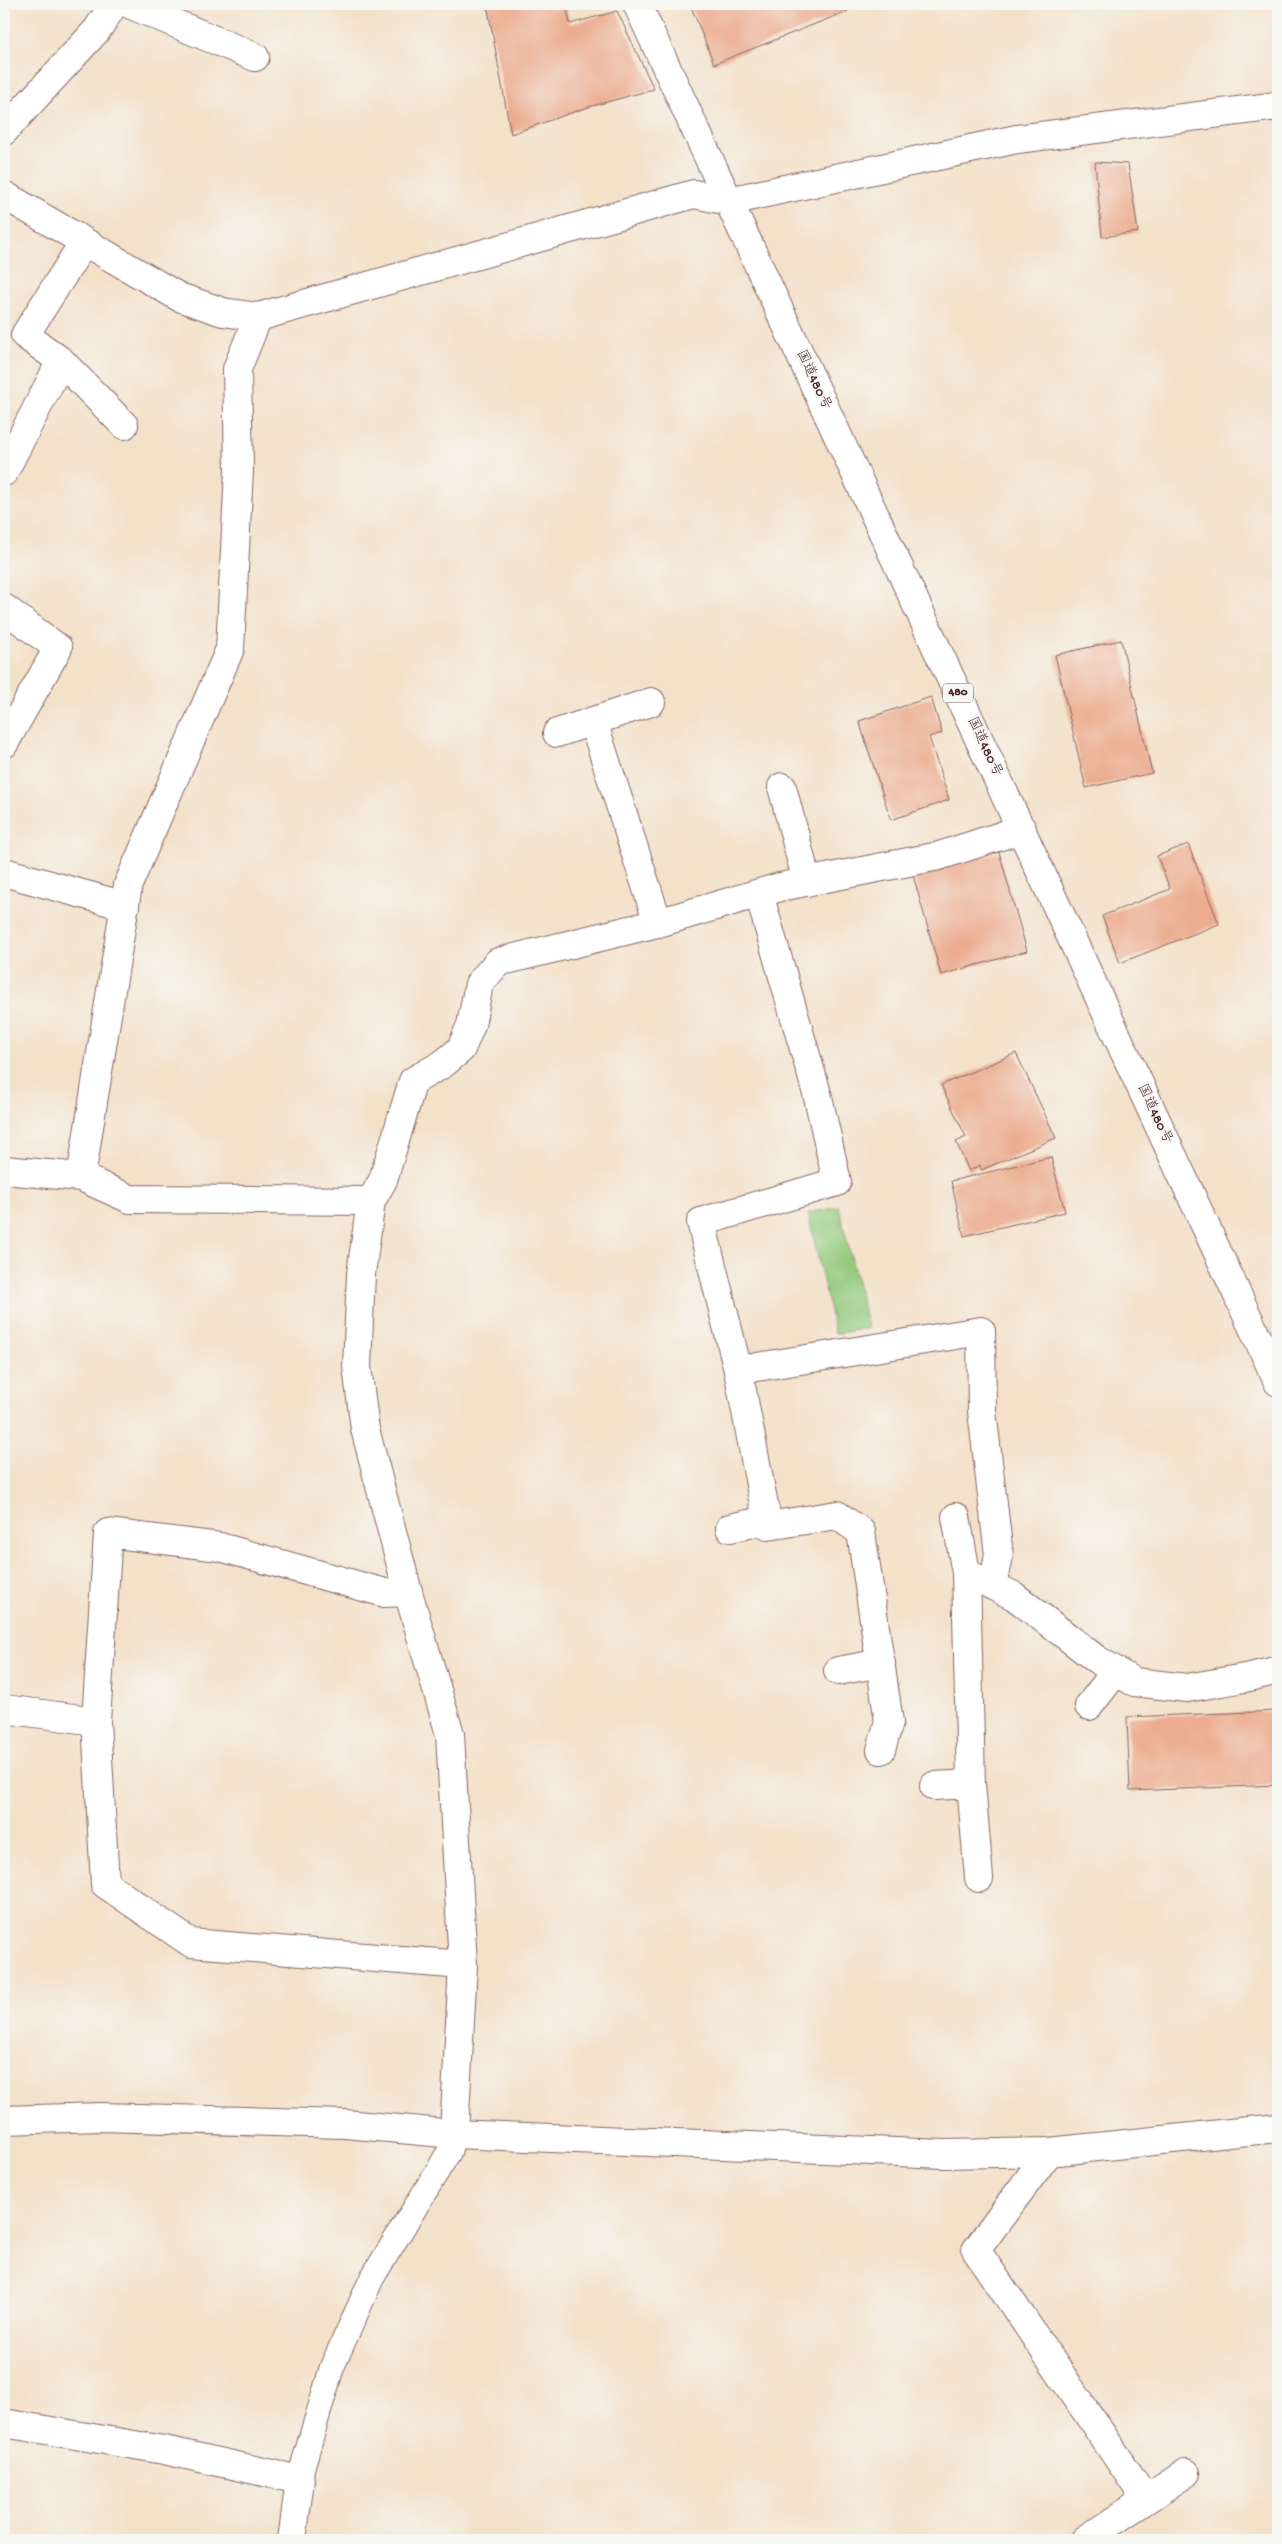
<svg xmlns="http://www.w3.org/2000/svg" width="1282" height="2544" font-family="'Gochi Hand','Klee One',sans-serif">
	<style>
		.green { fill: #92c97c; stroke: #6e7454 }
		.building { fill: #ecac8f }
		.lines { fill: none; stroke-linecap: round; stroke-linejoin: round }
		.lane-casing { stroke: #856362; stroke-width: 26 }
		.street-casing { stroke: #856362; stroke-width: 30 }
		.secondary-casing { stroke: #856362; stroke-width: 30 }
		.highway-casing { stroke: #856362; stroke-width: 30 }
		.lane { stroke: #fff; stroke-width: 24 }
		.street { stroke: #fff; stroke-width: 28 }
		.secondary { stroke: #fff; stroke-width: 28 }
		.highway { stroke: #fff; stroke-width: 28 }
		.labels { text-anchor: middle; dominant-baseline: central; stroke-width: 4.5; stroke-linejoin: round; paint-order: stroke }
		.shield { fill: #f6f6f2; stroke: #7e6067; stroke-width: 1 }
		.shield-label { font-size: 12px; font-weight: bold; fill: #4a1f2b }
		.street-label { font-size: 14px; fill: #4a1f2b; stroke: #f6f6f2 }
	</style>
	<rect width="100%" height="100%" fill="#f6f6f2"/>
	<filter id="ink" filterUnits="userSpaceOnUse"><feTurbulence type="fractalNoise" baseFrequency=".02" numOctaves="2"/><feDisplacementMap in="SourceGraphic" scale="10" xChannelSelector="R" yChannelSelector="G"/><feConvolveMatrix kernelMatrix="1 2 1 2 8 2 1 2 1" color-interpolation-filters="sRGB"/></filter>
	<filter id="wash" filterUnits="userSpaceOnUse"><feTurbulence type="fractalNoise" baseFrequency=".0096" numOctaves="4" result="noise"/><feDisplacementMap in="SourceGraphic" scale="20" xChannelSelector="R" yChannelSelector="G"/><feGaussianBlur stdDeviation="1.12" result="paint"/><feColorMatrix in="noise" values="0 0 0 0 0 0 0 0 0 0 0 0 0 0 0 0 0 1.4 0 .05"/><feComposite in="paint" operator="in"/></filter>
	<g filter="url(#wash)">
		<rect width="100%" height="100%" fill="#f3e1c9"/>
		<polygon class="green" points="839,1207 868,1328 835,1334 808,1213"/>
		<g id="blocks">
			<g class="building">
				<polygon points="487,4 566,4 570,24 617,11 654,89 585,108 511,134"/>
				<polygon points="690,4 845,4 848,11 714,64"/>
				<polygon points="1095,162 1128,164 1138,232 1102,237"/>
				<polygon points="1121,640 1152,773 1086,788 1055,655"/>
				<polygon points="931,697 942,733 929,737 949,800 891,820 859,721"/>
				<polygon points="1188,844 1219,924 1120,963 1102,916 1170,889 1157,856"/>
				<polygon points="999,852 1027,951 941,975 913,875"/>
				<polygon points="1016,1053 1056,1138 981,1170 980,1165 969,1171 956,1142 966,1137 941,1085"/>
				<polygon points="1051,1157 1065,1212 964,1236 951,1181"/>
				<polygon points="1278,1711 1278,1785 1130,1791 1127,1717"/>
			</g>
		</g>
	</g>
	<g filter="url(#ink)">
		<use href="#blocks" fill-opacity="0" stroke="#856362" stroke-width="1"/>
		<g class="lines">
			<g class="lane-casing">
				<polyline id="lane" points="300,2480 303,2465 332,2367 372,2278 449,2152 454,2134"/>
			</g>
			<g class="street-casing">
				<g id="street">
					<polyline points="129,4 255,57"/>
					<polyline points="4,131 97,30 114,4"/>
					<polyline points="4,195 179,297 223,312 258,317 694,194 729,201"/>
					<polyline points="84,242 25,335 61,361 124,425"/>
					<polyline points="4,472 61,361"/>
					<polyline points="4,608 58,648 4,744"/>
					<polyline points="593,721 658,923"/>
					<polyline points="557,733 651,702"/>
					<polyline points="782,787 807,882"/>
					<polyline points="4,872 125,906"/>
					<polyline points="759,894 818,1097 837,1182 701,1222 738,1370 768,1526 837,1515 861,1532 889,1722 881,1750"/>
					<polyline points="4,1170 81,1177 130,1199 371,1201"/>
					<polyline points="81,1177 128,885 230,649 239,470 237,369 258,317"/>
					<polyline points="738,1370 981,1331 982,1411 999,1555 993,1586"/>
					<polyline points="956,1517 966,1573"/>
					<polyline points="730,1528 767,1520"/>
					<polyline points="838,1671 881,1663"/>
					<polyline points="1089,1706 1116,1671"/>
					<polyline points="4,1709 96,1721 105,1884 191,1943 463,1965"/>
					<polyline points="96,1721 108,1533 220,1547 385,1593 408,1592"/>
					<polyline points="934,1786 971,1784"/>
					<polyline points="979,1878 971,1784 966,1573 1014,1596 1096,1659 1134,1682 1187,1688 1250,1677 1278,1670"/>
					<polyline points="4,2120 101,2117 345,2124 454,2134 945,2154 1049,2152 1278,2128"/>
					<polyline points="454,2134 463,1965 450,1734 408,1592 365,1429 357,1367 361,1274 371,1201 383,1180 413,1081 443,1064 461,1049 471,1025 479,984 498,962 658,923 780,887 939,856 1022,829"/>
					<polyline points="1049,2152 976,2250 1145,2498"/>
					<polyline points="4,2423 164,2450 300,2480 292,2540"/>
					<polyline points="1085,2540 1186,2473"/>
				</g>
			</g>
			<g class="secondary-casing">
				<polyline id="secondary" points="729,201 1017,139 1278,106"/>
			</g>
			<g class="highway-casing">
				<polyline id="highway" points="637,4 1278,1382"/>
			</g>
			<use href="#lane" class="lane"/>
			<use href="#street" class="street"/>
			<use href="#secondary" class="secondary"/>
			<use href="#highway" class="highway"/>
		</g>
	</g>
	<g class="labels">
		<rect class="shield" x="943" y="683.5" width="30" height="19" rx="4"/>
		<g class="shield-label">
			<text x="958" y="693">480</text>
		</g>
		<g class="street-label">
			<text transform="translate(813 380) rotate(65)">国道480号</text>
			<text transform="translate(984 747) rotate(65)">国道480号</text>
			<text transform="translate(1154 1114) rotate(65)">国道480号</text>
		</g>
	</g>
	<rect width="1282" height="2544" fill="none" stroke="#f6f6f2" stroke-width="20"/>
</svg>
